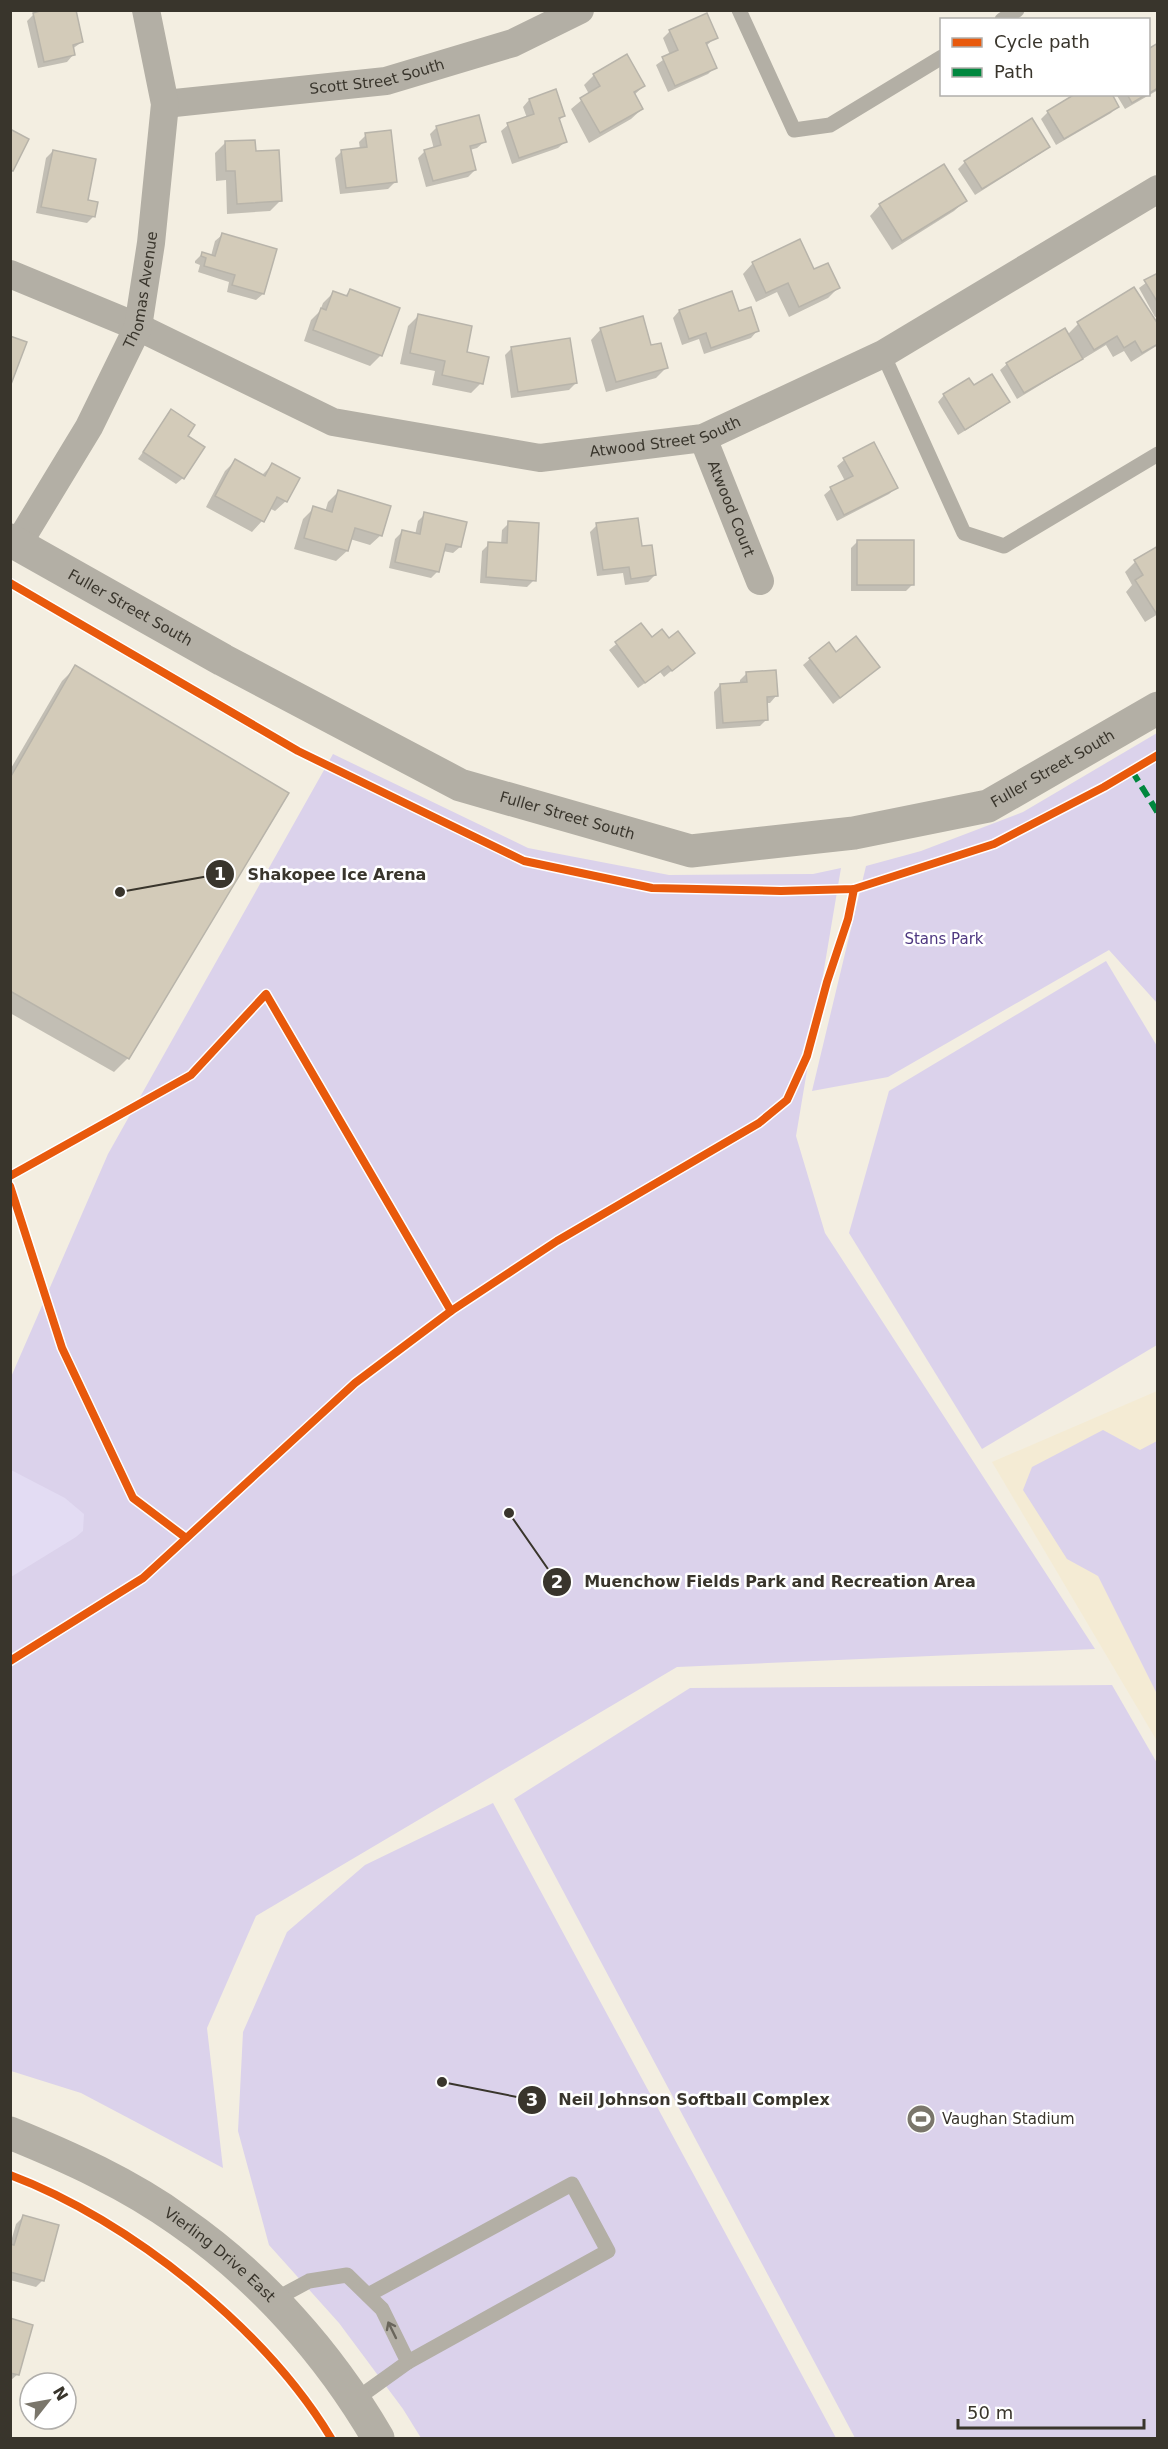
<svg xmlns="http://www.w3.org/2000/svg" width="1168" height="2449" font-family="'DejaVu Sans',sans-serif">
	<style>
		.built { fill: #f4ebd4 }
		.green { fill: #dbd2eb }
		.water { fill: #e3dcf3 }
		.shadow { fill: #0003 }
		.building { fill: #d3cbb9; stroke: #b8b4aa; stroke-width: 1.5 }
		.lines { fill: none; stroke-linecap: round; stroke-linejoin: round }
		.service { stroke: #b3afa5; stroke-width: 15 }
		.minor { stroke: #b3afa5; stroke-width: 28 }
		.tertiary { stroke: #b3afa5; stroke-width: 33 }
		.quiet { stroke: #00873e; stroke-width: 6; stroke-dasharray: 12 6; stroke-linecap: butt }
		.cycleway-casing { stroke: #fff; stroke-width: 11 }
		.cycleway { stroke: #e8590c; stroke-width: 8 }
		.oneway { stroke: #6a665c }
		.labels { text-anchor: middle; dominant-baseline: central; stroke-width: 5; stroke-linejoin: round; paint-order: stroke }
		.street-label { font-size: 15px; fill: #39352c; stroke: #fff }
		.park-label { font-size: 15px; fill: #4e3780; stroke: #fff }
		.poi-label { font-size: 15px; fill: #39352c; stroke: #fff; text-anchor: start }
		.leader { fill: none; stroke: #39352c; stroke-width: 2 }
		.callout-dot { fill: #39352c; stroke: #fff; stroke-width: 2 }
		.mark-label { font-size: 18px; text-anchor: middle; font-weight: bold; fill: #fff }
		.callout-label { font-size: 16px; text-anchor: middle; font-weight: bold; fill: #39352c; stroke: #fff; stroke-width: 5; stroke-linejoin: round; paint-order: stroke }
	</style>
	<rect width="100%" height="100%" fill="#f3eee1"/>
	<polygon class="built" points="1157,1391 1157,1741 992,1462"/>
	<g class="green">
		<polygon points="1157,733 1157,1003 1109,950 888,1077 812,1091 866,866 921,851 1023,812"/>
		<polygon points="333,754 528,848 669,875 813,874 841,868 796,1136 825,1233 1095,1649 677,1667 256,1916 207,2028 223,2168 81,2093 11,2071 11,1377 108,1154"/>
		<polygon points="1106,961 1157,1046 1157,1345 982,1449 849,1233 889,1091"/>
		<polygon points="1103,1430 1140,1450 1157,1441 1157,1694 1098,1576 1067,1559 1023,1490 1032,1467"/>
		<polygon points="1112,1685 1157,1763 1157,2438 855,2438 514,1799 690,1688"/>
		<polygon points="493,1803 836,2438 421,2438 403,2409 339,2323 269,2245 238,2131 243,2032 287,1932 365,1865"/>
	</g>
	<polygon class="water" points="11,1470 65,1498 84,1514 83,1531 76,1537 11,1577"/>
	<g class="shadow">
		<polygon points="34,14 82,42 72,49 73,55 67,62 38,68 27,21"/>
		<polygon points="670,31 716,37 706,46 715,67 708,74 668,92 656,65 670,55 663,38"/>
		<polygon points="1158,45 1158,90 1125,109 1116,94 1148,94 1148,50"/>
		<polygon points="594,75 644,86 634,95 642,109 631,119 589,143 571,109 589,94 584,85"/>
		<polygon points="529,100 564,116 558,121 565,142 558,148 512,164 501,131 508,125 527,118 523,107"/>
		<polygon points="1117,106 1111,113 1056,145 1041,119 1048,112"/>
		<polygon points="437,127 484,142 477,148 470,150 475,170 468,177 426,187 418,158 425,151 434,149 430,134"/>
		<polygon points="366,135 395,182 388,189 340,194 335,158 342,151 360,149 359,142"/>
		<polygon points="225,143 280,201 270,211 227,214 226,180 216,181 215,153"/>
		<polygon points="1048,146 1041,153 975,195 958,169 965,162"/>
		<polygon points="53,151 94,216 87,223 36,213 46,158"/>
		<polygon points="965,201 954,211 892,250 870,216 880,205"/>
		<polygon points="222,235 263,294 256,300 227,292 229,282 198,272 200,265 195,263 195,261 202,254 211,256 215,241"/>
		<polygon points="753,263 813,271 838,288 828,298 789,317 777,292 756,302 743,274"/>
		<polygon points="1158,274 1158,316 1155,317 1139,288"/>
		<polygon points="350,291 381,355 370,366 304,341 311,320 320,311 323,303 333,293 344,297"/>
		<polygon points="679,311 738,313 757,331 751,338 704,354 699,339 682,345 673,318"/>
		<polygon points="419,315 481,383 471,393 432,385 435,371 400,364 408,326"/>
		<polygon points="1078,324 1158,327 1158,345 1131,362 1124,351 1113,357 1106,345 1017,399 1000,370 1007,364 1067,335"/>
		<polygon points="601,329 650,347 667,367 656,378 606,392 591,340"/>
		<polygon points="512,348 576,383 569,390 511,398 505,355"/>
		<polygon points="973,388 1008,402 1001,408 958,435 938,402 944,395"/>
		<polygon points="172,411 186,436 183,478 176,484 138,459"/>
		<polygon points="844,460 896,488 889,494 837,521 824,495 831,489 845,481 837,466"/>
		<polygon points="235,461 262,475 272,465 286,501 275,511 269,508 262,521 252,532 206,507 225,471"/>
		<polygon points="339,491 381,535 370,545 350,539 347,551 336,561 294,549 303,519 314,508 325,512 328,502"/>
		<polygon points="425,514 460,547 453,553 443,551 438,571 431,578 389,568 395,539 402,532 415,535 418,521"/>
		<polygon points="509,523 534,580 527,587 480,583 482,551 489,544 501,545 502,530"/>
		<polygon points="597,525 641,548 655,575 648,582 625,585 623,573 597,576 590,532"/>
		<polygon points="858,541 913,584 906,591 851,591 851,548"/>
		<polygon points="1158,547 1158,614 1145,622 1126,592 1132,585 1125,572 1135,562"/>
		<polygon points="640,625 651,639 669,640 693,653 664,677 660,672 638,688 609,650"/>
		<polygon points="836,654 872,673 833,704 803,665 810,659"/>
		<polygon points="76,667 128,1058 114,1072 10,1013 10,770 62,681"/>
		<polygon points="747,673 776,696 770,703 766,703 767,719 760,726 716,729 714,692 720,685 740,684 740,680"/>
		<polygon points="23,2217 57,2226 42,2281 36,2287 10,2280 10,2245 16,2224"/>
		<polygon points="10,2319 18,2374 10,2381"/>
	</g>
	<g class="building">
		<polygon points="43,10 76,10 83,42 73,45 75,55 44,62 33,13"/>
		<polygon points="707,13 718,38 706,43 717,68 675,86 662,57 678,50 669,30"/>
		<polygon points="1158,43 1158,88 1148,94 1148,49"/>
		<polygon points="627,54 645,86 634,92 643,109 600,133 580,98 600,86 593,74"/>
		<polygon points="556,89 565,116 559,118 567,142 519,158 507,123 534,114 529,99"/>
		<polygon points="1075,94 1112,94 1119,107 1064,139 1047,111"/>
		<polygon points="1127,94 1147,94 1132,103"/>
		<polygon points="479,115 486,142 470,146 476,170 433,181 424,150 441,145 436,126"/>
		<polygon points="1032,118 1050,147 982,189 964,161"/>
		<polygon points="10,129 29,139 13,171 10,170"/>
		<polygon points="391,130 397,182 346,188 341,150 367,147 365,133"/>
		<polygon points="255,140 256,151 279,150 282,201 237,204 235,171 226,171 225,141"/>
		<polygon points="53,150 96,159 88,200 98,202 95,217 41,207"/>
		<polygon points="944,164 967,201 902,241 879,204"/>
		<polygon points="222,233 277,249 264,294 232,285 235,275 204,266 206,258 201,256 202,252 215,256"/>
		<polygon points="800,239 814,269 828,263 840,288 799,307 788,283 766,293 752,262"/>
		<polygon points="1158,273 1158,303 1144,280"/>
		<polygon points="1134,287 1158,324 1158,344 1142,353 1135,341 1124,348 1117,336 1094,350 1077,322"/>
		<polygon points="350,289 400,308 382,356 313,330 321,308 326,310 333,291 347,296"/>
		<polygon points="732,291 739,311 751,307 759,331 711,348 706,333 689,339 679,310"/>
		<polygon points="418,314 472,326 467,352 489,357 483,384 442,375 445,361 410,353"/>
		<polygon points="643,316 651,345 661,343 668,368 616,382 600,328"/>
		<polygon points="1065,328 1083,359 1024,393 1006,363"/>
		<polygon points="10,336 27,342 10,387"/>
		<polygon points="570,338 577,383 518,392 511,347"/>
		<polygon points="992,374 1010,402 965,430 943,394 969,378 974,385"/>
		<polygon points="171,409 195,425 188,436 205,447 184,479 143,452"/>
		<polygon points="874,442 898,488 844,515 830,487 853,476 843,458"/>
		<polygon points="235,459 265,476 272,463 300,478 287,502 277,497 264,522 215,496"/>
		<polygon points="338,490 391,506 382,536 355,528 348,551 304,538 313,506 332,512"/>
		<polygon points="424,512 467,522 461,547 446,544 439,572 395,562 402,530 420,534"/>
		<polygon points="638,518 642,546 652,545 656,575 631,579 629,567 603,570 596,523"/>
		<polygon points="508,521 539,523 536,581 486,577 488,542 507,543"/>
		<rect x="857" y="540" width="57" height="45"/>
		<polygon points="1158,546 1158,612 1156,613 1135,580 1143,575 1134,560"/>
		<polygon points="641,623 652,637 662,629 669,638 678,631 695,653 672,671 668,666 645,683 615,642"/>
		<polygon points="856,636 880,667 840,698 809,658 829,642 836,652"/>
		<polygon points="75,665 289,793 129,1059 10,991 10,778"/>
		<polygon points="776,670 778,696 767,697 768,720 723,723 720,684 747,682 746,672"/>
		<polygon points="23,2215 59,2225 44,2281 10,2272 10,2244 14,2245"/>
		<polygon points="10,2318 33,2325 19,2375 10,2373"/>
	</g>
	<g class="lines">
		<g class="service">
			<polyline points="739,10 794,130 830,125 942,57"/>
			<polyline points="1002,20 1017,10"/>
			<polyline points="883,354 964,533 1004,546 1158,454"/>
			<polyline points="368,2295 572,2184 608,2251 408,2362"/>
			<polyline points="272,2301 309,2281 347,2275 382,2309 408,2362 355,2400"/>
		</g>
		<g class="minor">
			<path id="s1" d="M165 104 386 81 513 43 580 10"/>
			<path id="s2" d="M10 274 138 327 333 422 540 458 703 438 883 354 1158 189"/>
			<path id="s3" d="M703 438 760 581"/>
			<path id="s4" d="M18 544 89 427 138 327 151 243 165 104 146 10"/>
		</g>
		<g class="tertiary">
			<path id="s5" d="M10 540 223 660 460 785 691 851 854 833 988 806 1158 708"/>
			<path id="s6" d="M10 2133C69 2157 129 2184 180 2221 261 2277 329 2354 378 2438"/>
		</g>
		<polyline class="quiet" points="1132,771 1158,813"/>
		<g class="cycleway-casing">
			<g id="cycleway">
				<polyline points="10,583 298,751 524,861 652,888 781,891 854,889 994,844 1104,787 1158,755"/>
				<polyline points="10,1176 191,1075 266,994 451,1311"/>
				<polyline points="10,1186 62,1348 133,1498 186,1538"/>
				<polyline points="10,1661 143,1578 355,1383 451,1311 557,1241 759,1123 787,1100 807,1056 827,982 848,919 854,889"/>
				<path d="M10 2175C130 2220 265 2329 331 2438"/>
			</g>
		</g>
		<use href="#cycleway" class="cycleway"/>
	</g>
	<defs><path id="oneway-shaft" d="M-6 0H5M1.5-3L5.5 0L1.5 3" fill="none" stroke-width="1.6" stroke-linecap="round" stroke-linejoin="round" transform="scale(1.5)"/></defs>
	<use class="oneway" href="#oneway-shaft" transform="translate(392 2330) rotate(-116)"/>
	<defs>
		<g id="stadium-disc" transform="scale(1.5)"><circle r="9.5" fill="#7a766b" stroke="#fff"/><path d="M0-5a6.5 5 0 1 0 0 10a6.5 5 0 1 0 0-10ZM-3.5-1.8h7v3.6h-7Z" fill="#fff"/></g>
	</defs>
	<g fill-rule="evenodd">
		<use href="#stadium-disc" x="921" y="2119"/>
	</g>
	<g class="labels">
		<g class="street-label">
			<text stroke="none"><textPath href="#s1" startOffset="214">Scott Street South</textPath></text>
			<text stroke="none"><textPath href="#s4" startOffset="285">Thomas Avenue</textPath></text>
			<text stroke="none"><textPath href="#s2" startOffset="693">Atwood Street South</textPath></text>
			<text stroke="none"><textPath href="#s3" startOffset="76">Atwood Court</textPath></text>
			<text stroke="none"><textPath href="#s5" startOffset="138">Fuller Street South</textPath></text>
			<text stroke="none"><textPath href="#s5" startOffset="1128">Fuller Street South</textPath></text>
			<text stroke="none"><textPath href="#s5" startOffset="624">Fuller Street South</textPath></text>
			<text stroke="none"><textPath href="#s6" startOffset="244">Vierling Drive East</textPath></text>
		</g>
		<g class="park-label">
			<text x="944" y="939">Stans Park</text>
		</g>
		<g class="poi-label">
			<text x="942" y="2119">Vaughan Stadium</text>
		</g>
	</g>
	<path class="leader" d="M120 892L220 874M509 1513L557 1582M442 2082L532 2100"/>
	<g class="callout-dot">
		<circle cx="120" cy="892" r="6"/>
		<circle cx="509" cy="1513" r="6"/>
		<circle cx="442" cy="2082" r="6"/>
		<circle cx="220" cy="874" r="15"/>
		<circle cx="557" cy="1582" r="15"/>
		<circle cx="532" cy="2100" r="15"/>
	</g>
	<g class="mark-label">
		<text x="220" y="880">1</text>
		<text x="557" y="1588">2</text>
		<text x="532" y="2106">3</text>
	</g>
	<g class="callout-label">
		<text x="337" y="880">Shakopee Ice Arena</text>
		<text x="780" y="1587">Muenchow Fields Park and Recreation Area</text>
		<text x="694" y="2105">Neil Johnson Softball Complex</text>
	</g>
	<rect width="1168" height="2449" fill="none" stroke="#39352c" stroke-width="24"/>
	<rect x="940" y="18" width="210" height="78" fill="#ffffff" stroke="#b0aeab" stroke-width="1.5"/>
	<rect x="952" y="38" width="30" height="9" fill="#e8590c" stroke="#b0aeab" stroke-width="1.5"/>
	<text x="994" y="48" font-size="18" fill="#39352c">Cycle path</text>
	<rect x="952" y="68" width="30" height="9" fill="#00873e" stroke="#b0aeab" stroke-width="1.5"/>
	<text x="994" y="78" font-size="18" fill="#39352c">Path</text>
	<g transform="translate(48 2401) rotate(59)"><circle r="28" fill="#ffffff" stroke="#b0aeab" stroke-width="1.5"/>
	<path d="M0-4.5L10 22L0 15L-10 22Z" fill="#7a766b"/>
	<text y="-9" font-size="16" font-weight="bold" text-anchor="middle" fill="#39352c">N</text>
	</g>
	<path d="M958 2419v9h186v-9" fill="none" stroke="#39352c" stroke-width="3"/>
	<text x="967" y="2419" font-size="18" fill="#39352c" stroke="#ffffff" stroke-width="4.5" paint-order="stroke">50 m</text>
</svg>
